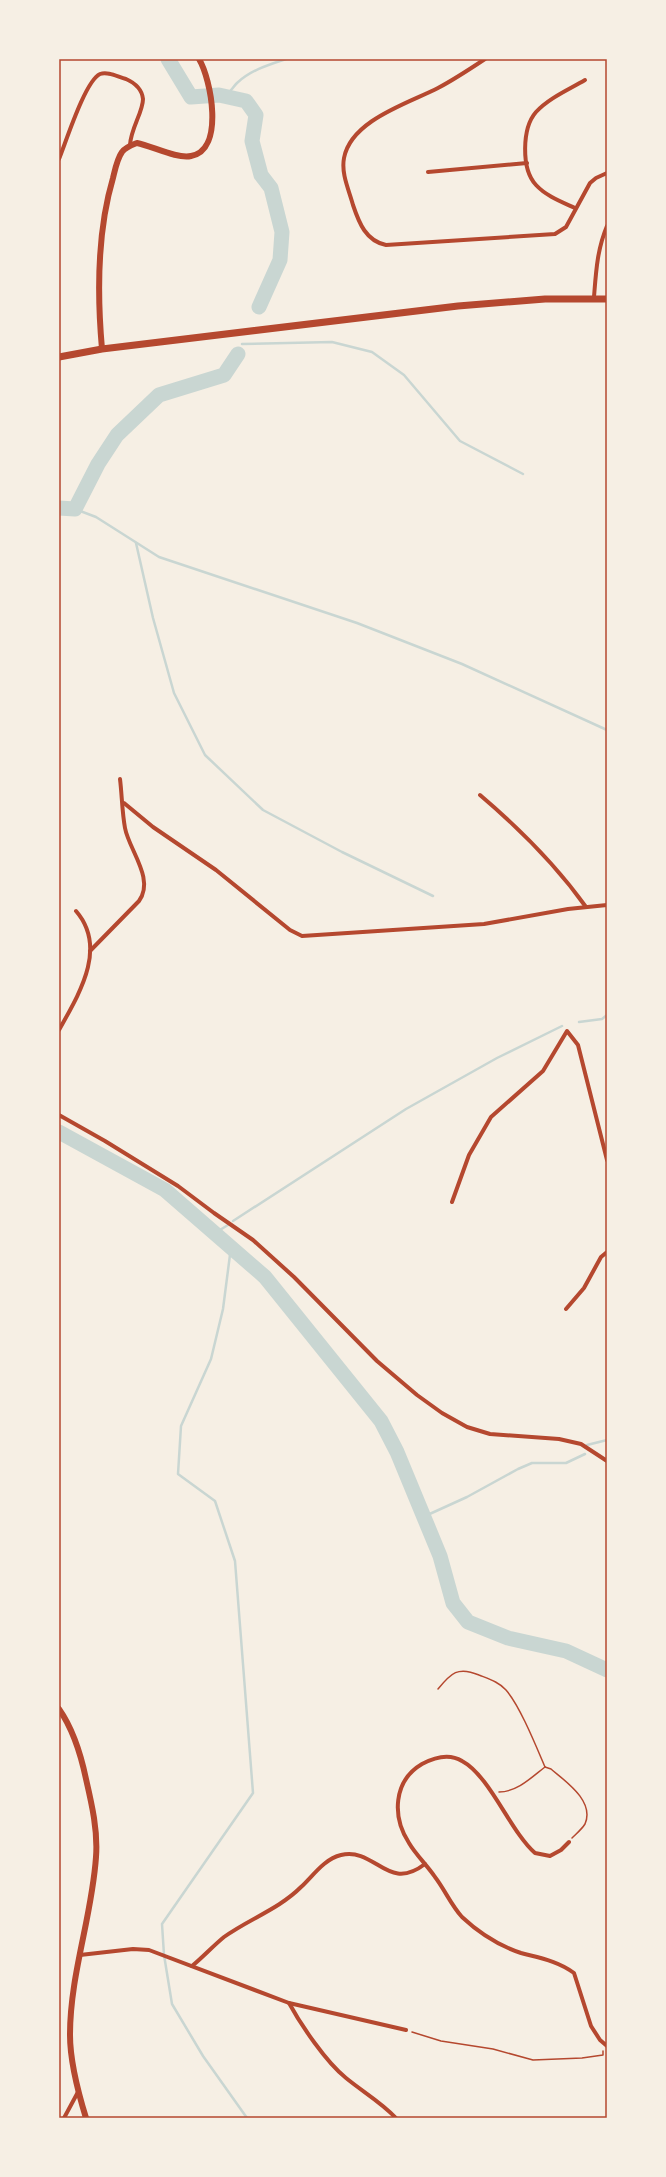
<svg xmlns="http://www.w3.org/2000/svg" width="666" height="2177" font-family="Figtree,sans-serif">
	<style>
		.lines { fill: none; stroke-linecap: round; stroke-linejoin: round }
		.stream { stroke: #c9d6d2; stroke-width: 2.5 }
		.river { stroke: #c9d6d2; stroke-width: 15 }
		.path { stroke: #b5482f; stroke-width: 1.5 }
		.minor { stroke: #b5482f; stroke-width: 4 }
		.tertiary { stroke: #b5482f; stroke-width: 6 }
		.secondary { stroke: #b5482f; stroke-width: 7 }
		.neatline { fill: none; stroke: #b5482f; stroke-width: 1.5 }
	</style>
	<rect width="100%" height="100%" fill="#f6efe4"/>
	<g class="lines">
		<g class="stream">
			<path d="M224 96C230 93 232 88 237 83 251 70 268 65 286 59"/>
			<polyline points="242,344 332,342 372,352 404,375 460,441 523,474"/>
			<polyline points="75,509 96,517 159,557 357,623 462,664 607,730"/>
			<polyline points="136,543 153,618 174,693 205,755 263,810 342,852 433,896"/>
			<polyline points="579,1022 602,1019 607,1015"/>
			<polyline points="233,1221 406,1109 497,1058 562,1026"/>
			<polyline points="215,1233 228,1225"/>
			<polyline points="231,1247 223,1309 211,1359 181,1426 178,1474 215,1501 235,1561 253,1793 162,1924 164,1955 172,2004 203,2056 247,2118"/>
			<polyline points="587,1445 607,1440"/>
			<polyline points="423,1517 467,1497 518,1469 532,1463 566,1463 585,1454"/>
		</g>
		<g class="river">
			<polyline points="168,59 191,97 219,95 246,101 256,115 252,141 261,175 271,188 282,232 280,260 259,307"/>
			<polyline points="59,508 75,509 98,464 117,435 159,395 224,375 238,354"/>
			<polyline points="59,1132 165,1190 265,1277 381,1421 397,1452 440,1556 453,1603 468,1622 508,1638 566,1651 607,1670"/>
		</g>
		<g class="path">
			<path d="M438 1689C451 1673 458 1666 479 1675 489 1679 499 1682 506 1690 520 1706 536 1746 545 1767"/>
			<path d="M545 1767 551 1769C565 1781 595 1801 585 1824 582 1829 576 1834 572 1838"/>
			<path d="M499 1792C517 1792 532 1777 545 1767"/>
			<polyline points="412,2032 441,2041 493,2049 533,2060 582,2058 603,2055 603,2051"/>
		</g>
		<g class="minor">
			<path d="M485 59C470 69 455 79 438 88 409 103 351 120 344 158 341 174 349 190 353 205 359 223 366 241 386 245L555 234 566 227 590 183 596 178 607 173"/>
			<path d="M59 159C66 142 85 81 100 74 108 71 118 77 126 79 135 83 142 89 143 99 143 112 131 128 130 145"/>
			<polyline points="428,172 527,163"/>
			<path d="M575 208C562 202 546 196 536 185 521 169 522 128 536 112 549 98 568 90 585 80"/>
			<path d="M594 297C596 272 597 250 607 226"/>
			<path d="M480 795C520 829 556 865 586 907"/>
			<polyline points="124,803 153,827 216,870 290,930 302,936 484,924 568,909 607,905"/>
			<path d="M90 951 139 901C155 879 129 850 125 828 122 812 122 795 120 779"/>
			<path d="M59 1030C79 994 108 948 76 911"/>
			<polyline points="59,1115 105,1141 178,1186 214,1213 253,1240 294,1277 377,1361 417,1395 442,1413 467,1427 490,1434 559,1439 581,1444 607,1461"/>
			<polyline points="452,1202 469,1155 491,1117 543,1071 567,1031 578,1045 607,1160"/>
			<polyline points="566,1309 584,1288 601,1257 607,1252"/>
			<path d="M569 1842 561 1850 550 1856 535 1853C510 1831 490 1776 462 1761 449 1753 435 1757 422 1764 393 1781 392 1817 409 1843 416 1855 427 1865 435 1877 445 1890 451 1905 462 1917 478 1932 500 1946 521 1953 540 1958 558 1961 574 1973L591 2026 600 2040 607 2046"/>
			<polyline points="80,1955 133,1949 149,1950 289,2003 406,2030"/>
			<path d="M192 1966C203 1957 213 1946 224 1937 249 1919 279 1909 301 1887 313 1876 324 1859 341 1855 376 1847 387 1893 425 1864"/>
			<path d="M289 2003C301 2025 326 2062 346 2078 363 2092 381 2102 396 2118"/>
			<polyline points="64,2118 78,2092"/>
		</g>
		<g class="tertiary">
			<path d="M102 349C97 293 97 232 113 178 115 170 117 159 122 152 126 147 132 145 137 143 152 146 177 159 191 156 225 150 211 79 199 59"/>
			<path d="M59 1709C73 1729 81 1755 86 1779 92 1805 98 1831 96 1857 92 1917 70 1974 70 2035 70 2062 78 2092 86 2118"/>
		</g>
		<polyline class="secondary" points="59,357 102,349 458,306 545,299 607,299"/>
	</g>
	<rect width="666" height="2177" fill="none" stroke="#f6efe4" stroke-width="120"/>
	<rect x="60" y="60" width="546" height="2057" class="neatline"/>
</svg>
